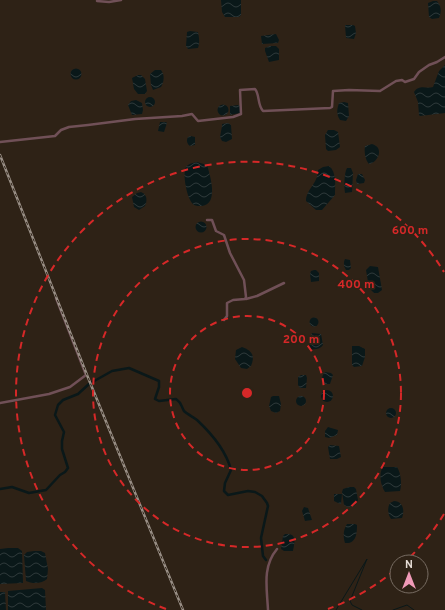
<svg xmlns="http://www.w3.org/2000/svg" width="445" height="610" font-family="Overpass,sans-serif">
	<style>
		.water { fill: url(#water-waves) }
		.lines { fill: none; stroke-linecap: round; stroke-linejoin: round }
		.stream { stroke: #0a1819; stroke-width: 1 }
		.canal { stroke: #0a1819; stroke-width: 2.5 }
		.street { stroke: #705057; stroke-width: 2.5 }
		.rail-casing { stroke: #998f86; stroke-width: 2.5 }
		.rail { stroke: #2e2216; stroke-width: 1; stroke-dasharray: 3; stroke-linecap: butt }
		.ring { fill: none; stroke: #d62828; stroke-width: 2; stroke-dasharray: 7 5 }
		.centre { fill: #d62828; stroke: #2e2216; stroke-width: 2 }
		.ring-label { font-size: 12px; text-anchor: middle; font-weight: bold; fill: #d62828; stroke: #2e2216; stroke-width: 3.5; stroke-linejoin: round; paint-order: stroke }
	</style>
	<defs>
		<pattern id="water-waves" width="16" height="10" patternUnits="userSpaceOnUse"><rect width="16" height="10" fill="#0a1819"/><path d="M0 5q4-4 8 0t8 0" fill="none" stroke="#2e393a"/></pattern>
	</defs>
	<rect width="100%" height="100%" fill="#2e2216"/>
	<g class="water">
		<polygon points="221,0 241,0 241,15 239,17 225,17 222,12"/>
		<path d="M433 1H437C441 6 442 11 439 18L432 19 429 17 428 3Z"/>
		<polygon points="345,25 353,25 355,26 356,33 354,39 346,38"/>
		<path d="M190 31 198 32C199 37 200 43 198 48L188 49 186 46 187 32Z"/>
		<polygon points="276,34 279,40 278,43 262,44 261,36"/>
		<polygon points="270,46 276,46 279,49 279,60 269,62 265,51 265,48"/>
		<path d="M445 65V113L420 116 419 115 418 102 414 92C419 84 426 89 433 87L439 71Z"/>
		<circle cx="76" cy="74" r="5.5"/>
		<path d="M155 70H161C165 75 164 82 161 87L153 90 151 85 150 74Z"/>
		<polygon points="138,75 141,75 145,79 147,91 145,94 138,94 134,89 132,78"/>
		<circle cx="150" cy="102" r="5"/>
		<polygon points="136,100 142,103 143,110 142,114 132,115 128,105 131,101"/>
		<path d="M344 102 348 103 349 116 346 121 340 120C336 114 337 109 339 103Z"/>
		<circle cx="223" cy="110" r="5.5"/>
		<polygon points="238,105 240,106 240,113 230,115 230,106"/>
		<polygon points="160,122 166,122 167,123 164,132 158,131"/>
		<polygon points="228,123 231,125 232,139 226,142 222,141 220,137 222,126 222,124"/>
		<polygon points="328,130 334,130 338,132 340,147 336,150 328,151 326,149 325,135"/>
		<path d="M191 136 195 137V145L190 146C187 144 186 140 188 137Z"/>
		<path d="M372 144C384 147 379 162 369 164 365 160 364 151 365 146Z"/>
		<path d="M197 162 207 165C210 175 219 204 202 206 199 206 196 206 194 205 187 200 182 174 186 167 189 163 193 163 197 162Z"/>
		<path d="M329 166C337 172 335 185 335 195L322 210H316L306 201C306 189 318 184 318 170L323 167Z"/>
		<path d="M347 168H351L353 173 352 192 345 193C344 187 344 173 347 168Z"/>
		<polygon points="358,174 362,174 365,180 364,183 357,184 356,180"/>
		<path d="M141 192C148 195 147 201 145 206L139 210 134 207 132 197 137 193Z"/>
		<circle cx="201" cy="227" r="5.5"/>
		<path d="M345 259 350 260 351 268 349 270H346C344 267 343 263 345 259Z"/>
		<polygon points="370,266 378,267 382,290 378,293 374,293 369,288 366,270"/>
		<polygon points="314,270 316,270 319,273 319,281 311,282 310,274 311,271"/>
		<circle cx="314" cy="322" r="4.5"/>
		<path d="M312 333 321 334 323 345C320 349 316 350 310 349L309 341Z"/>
		<polygon points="352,346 359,346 365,349 365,357 362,366 354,367 352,365"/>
		<path d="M242 347C253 351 255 356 251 366L247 369 241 368 235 359 236 350Z"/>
		<path d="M325 372 331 373 333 375 330 384H324C322 380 321 376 325 372Z"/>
		<polygon points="301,375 306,375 307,378 306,388 300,388 298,385 298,377"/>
		<circle cx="327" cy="396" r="6"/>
		<polygon points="273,396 279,396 281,404 280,411 276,413 271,411 269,406 271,397"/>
		<circle cx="301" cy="401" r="5"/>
		<circle cx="391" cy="413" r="5"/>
		<polygon points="328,427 338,430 337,435 329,438 325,437 325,431"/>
		<polygon points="330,445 339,446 341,457 337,459 330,459 328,447"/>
		<path d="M383 467H397C401 473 402 484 400 491L385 492C381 486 378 474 383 467Z"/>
		<polygon points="349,487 354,487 356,489 358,500 355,505 348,507 344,505 342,492 343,489"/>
		<polygon points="334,494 342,494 341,504 338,503 334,501"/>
		<path d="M394 501C403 501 405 511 402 518L391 519C388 515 387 508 390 503Z"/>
		<polygon points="304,507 308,508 312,520 305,521 302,511"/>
		<path d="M347 524H355L357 525C357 534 356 544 345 543 343 537 343 530 347 524Z"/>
		<path d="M285 534C297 533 295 541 293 551H284L281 549 283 536Z"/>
		<polygon points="8,548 18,548 22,551 23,583 0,584 0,549"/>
		<path d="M34 551H41L45 553 48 569 47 579C42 584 32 584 26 581L24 555 27 552Z"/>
		<polygon points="42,588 45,590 46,610 8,610 8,591"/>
		<polygon points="0,592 5,592 6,610 0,610"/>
	</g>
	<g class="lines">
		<g class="stream">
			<polyline points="336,610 367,559 350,601 352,605 362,610"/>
			<polyline points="393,610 407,605 414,610"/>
		</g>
		<path class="canal" d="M0 489 12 487 29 493 46 490 60 475 65 472 68 468 62 449V441L64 432 55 415 58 405 63 400 78 394 89 384 112 371 129 368 159 381V387L155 399 159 401 176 399C182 403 181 406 184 411 187 414 193 417 197 420 212 434 226 450 231 470L225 483 224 491 228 495 248 491 255 492 262 496 267 503 268 506 261 538 263 556 266 560"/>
		<g class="street">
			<polyline points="97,1 109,2 121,0"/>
			<path d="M0 142 55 136 61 130 69 127 88 125 135 119 182 116 192 114 198 121 233 117 241 114 240 90 255 89C260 95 257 104 263 111L330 108 332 107 333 91 349 90 380 91 396 81 402 80 405 82 414 79 419 72 429 65 437 62 445 57"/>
			<polyline points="207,220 212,220 216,231 224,235 230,253 244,280 246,297 245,299 233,300 227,303 227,316 224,320"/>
			<polyline points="246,299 257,296 284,283"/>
			<polyline points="0,403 49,394 70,387 86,375 56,298"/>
			<path d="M268 610C267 588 262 567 277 549"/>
		</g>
		<g class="rail-casing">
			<polyline id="rail" points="0,155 89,380 183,610"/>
		</g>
		<use href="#rail" class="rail"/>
	</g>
	<g class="ring">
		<circle cx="247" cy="393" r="77"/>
		<circle cx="247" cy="393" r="154"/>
		<path d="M444 514A231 231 0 0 1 405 562M395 570A231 231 0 0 1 328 609M166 609A231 231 0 1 1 444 272"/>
	</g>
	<circle cx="247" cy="393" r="6" class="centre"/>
	<g class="ring-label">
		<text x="410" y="234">600 m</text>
		<text x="356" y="288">400 m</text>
		<text x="301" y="343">200 m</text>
	</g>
	<g transform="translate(409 574)"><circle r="19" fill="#2e2216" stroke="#776c62"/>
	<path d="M0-3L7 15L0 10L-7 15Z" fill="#f09ab7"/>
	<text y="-6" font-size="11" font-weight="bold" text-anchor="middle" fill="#e4dbd4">N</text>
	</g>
</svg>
